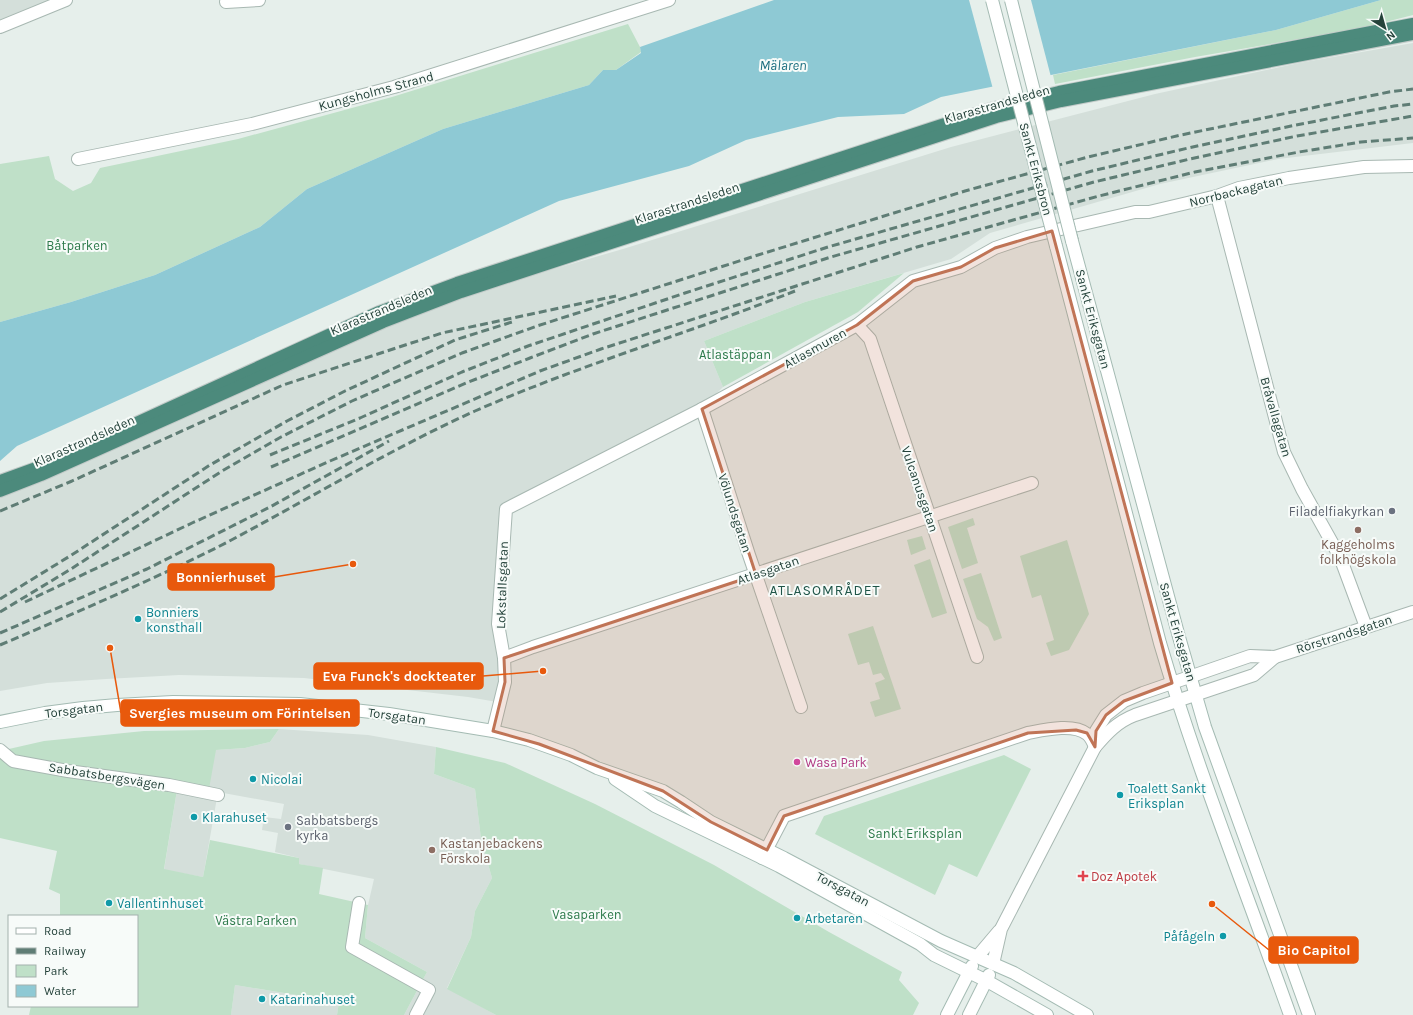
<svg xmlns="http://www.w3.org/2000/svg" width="1413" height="1015" font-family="Karla,sans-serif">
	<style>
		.built { fill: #d4dfda }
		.green { fill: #bfe0c8 }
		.water { fill: #8ec9d4 }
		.pier { fill: #e6efeb }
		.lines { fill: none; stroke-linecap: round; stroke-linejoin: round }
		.pedestrian-casing { stroke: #a8b8b2; stroke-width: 14 }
		.minor-casing { stroke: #a8b8b2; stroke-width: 14 }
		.secondary-casing { stroke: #a4bbb3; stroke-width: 14 }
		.trunk-casing { stroke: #c2cac8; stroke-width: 14 }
		.pedestrian { stroke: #fff; stroke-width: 12 }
		.minor { stroke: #fff; stroke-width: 12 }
		.secondary { stroke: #fff; stroke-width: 12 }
		.trunk { stroke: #4c8a7c; stroke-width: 12 }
		.rail { stroke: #5f7d75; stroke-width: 3; stroke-dasharray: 8 4; stroke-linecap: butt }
		.secondary-bridge-casing { stroke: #a4bbb3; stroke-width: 14; stroke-linecap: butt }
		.secondary-bridge { stroke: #fff; stroke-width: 12 }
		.marked { fill: #c07456; fill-opacity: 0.2; stroke: #c07456; stroke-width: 3; stroke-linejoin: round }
		.worship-dot { fill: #6b7280; stroke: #f7fbf9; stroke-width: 1.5 }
		.education-dot { fill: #8d6e63; stroke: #f7fbf9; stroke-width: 1.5 }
		.culture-dot { fill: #0f9aa8; stroke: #f7fbf9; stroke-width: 1.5 }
		.hotel-dot { fill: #d1479c; stroke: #f7fbf9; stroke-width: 1.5 }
		.health-dot { fill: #e0444e; stroke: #f7fbf9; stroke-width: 1.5 }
		.labels { text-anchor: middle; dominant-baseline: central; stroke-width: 4; stroke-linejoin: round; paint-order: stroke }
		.street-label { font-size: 13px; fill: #24423a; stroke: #f7fbf9 }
		.park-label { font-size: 13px; fill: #2d7a4b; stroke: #f7fbf9 }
		.worship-label { font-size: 13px; fill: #5b616d; stroke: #f7fbf9; text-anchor: end }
		.education-label { font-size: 13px; fill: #785e54; stroke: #f7fbf9 }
		.culture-label { font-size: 13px; fill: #0d838f; stroke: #f7fbf9; text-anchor: start }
		.hotel-label { font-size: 13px; fill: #b23c85; stroke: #f7fbf9; text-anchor: start }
		.health-label { font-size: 13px; fill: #be3a42; stroke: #f7fbf9; text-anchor: start }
		.water-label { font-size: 14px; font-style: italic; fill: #1c6f80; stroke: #f7fbf9 }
		.neighbourhood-label { font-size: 14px; letter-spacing: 1px; fill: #1f5548; stroke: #f7fbf9 }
		.leader { fill: none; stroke: #e8590c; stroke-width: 1.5 }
		.callout-dot { fill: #e8590c; stroke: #f7fbf9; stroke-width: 1.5 }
		.callout { fill: #e8590c; stroke: #e8590c; stroke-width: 1.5 }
		.callout-label { font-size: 14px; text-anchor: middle; font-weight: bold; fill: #fff }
	</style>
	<rect width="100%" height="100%" fill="#e6efeb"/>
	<g class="built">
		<polygon points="0,0 65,0 0,26"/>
		<polygon points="1413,43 1413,143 1278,159 1160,184 990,233 951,259 805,302 704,341 723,387 702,408 507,507 500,623 503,703 468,697 304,678 179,675 106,679 47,683 0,691 0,498 41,482 372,332 438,306 519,279 623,249 951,147 1155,94 1299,63"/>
		<polygon points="279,729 368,735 436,747 434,774 475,789 481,839 492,878 475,911 471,937 447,988 496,1015 404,1015 427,972 365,938 368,905 374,879 299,864 299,858 275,852 278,833 262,830 263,823 264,817 281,819 284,804 218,792 203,877 164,870 178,784 216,750 245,748 270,742"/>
		<polygon points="235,985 339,1002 337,1015 231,1015"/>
	</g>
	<g class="green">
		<polygon points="1381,0 1413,0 1413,15 1362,28 1195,57 1055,84 1053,75 1276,30"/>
		<polygon points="628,24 640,47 641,52 616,70 603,70 589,85 443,129 307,189 260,227 155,275 71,302 0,322 0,164 49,156 55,179 73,191 91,183 100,168 238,139 392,97"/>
		<polygon points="904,273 858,312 723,387 704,341 805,302"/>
		<polygon points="973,518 975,525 967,528 978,563 962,569 948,527"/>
		<polygon points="922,536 926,549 911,555 907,540"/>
		<polygon points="1067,540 1089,614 1069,650 1051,656 1046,643 1054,640 1041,595 1032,598 1020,556"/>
		<polygon points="930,559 947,613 932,618 914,565"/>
		<polygon points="981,573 1002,638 994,641 988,627 977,619 963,579"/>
		<polygon points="873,626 901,709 875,717 870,702 880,699 875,683 885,679 881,673 873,675 869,662 858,665 848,634"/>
		<polygon points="279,729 270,742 245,748 216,750 209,789 178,784 164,869 203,877 210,840 299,858 299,864 323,868 319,894 368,905 365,938 427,972 404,1015 337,1015 339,1002 235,985 231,1015 29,1015 31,1006 137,1006 137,916 60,916 60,894 49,889 57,851 0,838 0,751 44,741 144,731"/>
		<polygon points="436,747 505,763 595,804 714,865 829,932 902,972 899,980 919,1003 913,1015 496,1015 447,989 471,937 475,911 492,878 481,839 475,789 434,774"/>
		<polygon points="1004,755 1031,769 977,877 949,864 935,895 815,834 824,816"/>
	</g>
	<polygon class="water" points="774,0 1381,0 1276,30 941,97 904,114 838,117 746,140 689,166 559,201 17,446 0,461 0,322 71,302 155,275 260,227 307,189 443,129 589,85 603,70 616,70 641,53 640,47"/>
	<polygon class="pier" points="969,0 1031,0 1051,77 993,89"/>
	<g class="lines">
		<g class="pedestrian-casing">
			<g id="pedestrian">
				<polyline points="0,750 13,761 68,771 169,785 218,795"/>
				<polyline points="359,903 352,947 429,990 416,1015"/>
			</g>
		</g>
		<g class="minor-casing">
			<g id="minor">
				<polyline points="226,2 259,0"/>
				<polyline points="0,27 66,0"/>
				<polyline points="78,159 252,124 394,87 669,0"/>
				<polyline points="1217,196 1284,452 1302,489 1340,557 1366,627"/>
				<polyline points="857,325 870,339 977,657"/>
				<polyline points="702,409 749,555 801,707"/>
				<polyline points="504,658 533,647 1032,483"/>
				<polyline points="493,731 505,682 504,658 498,624 506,509 702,409 857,325 913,281 961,267 995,248 1027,237 1061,229 1135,212 1149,212 1217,196 1239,188 1289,178 1364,167 1413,166"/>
				<polyline points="1095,747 1096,731 1106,715 1124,701 1143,693 1250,656 1275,657 1413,612"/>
				<path d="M762 858 784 816 1028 733C1044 730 1073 723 1087 734 1091 737 1093 742 1095 747"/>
				<polyline points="977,957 999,931"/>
				<path d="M993 964 1001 929 1095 747C1107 733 1117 722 1135 715L1254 675 1275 657"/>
			</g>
		</g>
		<g class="secondary-casing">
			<g id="secondary">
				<polyline points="1072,241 1179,637 1205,727 1309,1015"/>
				<path d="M1056 246 1160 643C1197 769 1246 891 1290 1015"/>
				<polyline points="0,722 45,713 83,708 117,705 173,702 300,704 389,714 493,731 529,740 571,755 597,768 663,791 681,802 711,822 784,858 941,941 1014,973 1087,1015"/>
				<polyline points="615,779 655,806 779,866 920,944 934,955 987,981 1047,1015"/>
				<polyline points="947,1015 972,966"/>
				<polyline points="969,1015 989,975"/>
			</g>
		</g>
		<g class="trunk-casing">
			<g id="trunk">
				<polyline points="0,481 39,467 95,442 379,312 457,283 687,208 994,108 1059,92 1413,24"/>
				<polyline points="0,491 41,475 383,322 461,292 996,117 1061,101 1413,34"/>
			</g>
		</g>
		<use href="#pedestrian" class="pedestrian"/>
		<use href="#minor" class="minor"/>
		<use href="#secondary" class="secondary"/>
		<use href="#trunk" class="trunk"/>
		<g class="rail">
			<polyline points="992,0 1052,246"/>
			<polyline points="1011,0 1077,239"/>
			<polyline points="270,455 360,418 462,372 528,346 685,293 828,247 1092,171 1188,148 1296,125 1394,106 1413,104"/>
			<polyline points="271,467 466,383 530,358 593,334 831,257 1094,182 1190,159 1297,136 1413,116"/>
			<polyline points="0,511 72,481 283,385 442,333 616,296"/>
			<polyline points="0,599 70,556 210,465 287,421 345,391 455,340 512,322"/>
			<polyline points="25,602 192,523 330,461 540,371 601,349 917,247 1099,196 1195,172 1299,152 1361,142 1413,138"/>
			<polyline points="0,612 71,569 222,471 281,437 352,401 462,353 537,326 758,255 965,191 1088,157 1181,135 1389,92 1413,89"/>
			<polyline points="0,633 147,569 270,507 389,441"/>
			<path d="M0 645C73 614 145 583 216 548 303 503 386 451 475 411 580 365 689 333 795 291"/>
		</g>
		<g class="secondary-bridge-casing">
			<g id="secondary-bridge">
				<polyline points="992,0 1056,246"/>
				<polyline points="1011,0 1072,241"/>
			</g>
		</g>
		<use href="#secondary-bridge" class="secondary-bridge"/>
	</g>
	<path class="marked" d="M1052 231 1172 683 1124 701 1106 715 1096 731 1095 747 1087 733 1076 730 1028 733 784 816 767 850 711 822 663 791 539 744 493 731 505 682 504 658 756 575 702 409 857 325 913 281 961 267 995 248Z"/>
	<g class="worship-dot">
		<circle cx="1392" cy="511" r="4"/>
		<circle cx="288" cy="827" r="4"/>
	</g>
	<g class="education-dot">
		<circle cx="1358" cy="530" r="4"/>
		<circle cx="432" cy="850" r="4"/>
	</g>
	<g class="culture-dot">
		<circle cx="138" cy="619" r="4"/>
		<circle cx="253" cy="779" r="4"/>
		<circle cx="1120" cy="795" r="4"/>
		<circle cx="194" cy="817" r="4"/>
		<circle cx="109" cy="903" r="4"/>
		<circle cx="797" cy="918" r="4"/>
		<circle cx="1223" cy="936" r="4"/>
		<circle cx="262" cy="999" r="4"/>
	</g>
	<circle class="hotel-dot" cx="797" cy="762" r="4"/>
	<path class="health-dot" d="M1081 870h4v4h4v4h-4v4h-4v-4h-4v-4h4z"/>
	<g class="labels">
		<g class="street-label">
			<text transform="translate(376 91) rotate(-15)">Kungsholms Strand</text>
			<text transform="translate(997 104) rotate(-16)">Klarastrandsleden</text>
			<text transform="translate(1036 169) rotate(75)">Sankt Eriksbron</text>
			<text transform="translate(1236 191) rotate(-14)">Norrbackagatan</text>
			<text transform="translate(687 203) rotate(-18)">Klarastrandsleden</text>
			<text transform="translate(381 310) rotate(-23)">Klarastrandsleden</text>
			<text transform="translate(1093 319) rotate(75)">Sankt Eriksgatan</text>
			<text transform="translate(815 348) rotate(-29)">Atlasmuren</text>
			<text transform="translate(1276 417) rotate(74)">Bråvallagatan</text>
			<text transform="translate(84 441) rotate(-24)">Klarastrandsleden</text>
			<text transform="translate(920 489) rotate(71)">Vulcanusgatan</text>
			<text transform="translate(735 513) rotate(72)">Völundsgatan</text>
			<text transform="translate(768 570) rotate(-19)">Atlasgatan</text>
			<text transform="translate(502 585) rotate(-88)">Lokstallsgatan</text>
			<text transform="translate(1178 632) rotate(74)">Sankt Eriksgatan</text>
			<text transform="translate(1344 634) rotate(-18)">Rörstrandsgatan</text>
			<text transform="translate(74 710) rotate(-7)">Torsgatan</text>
			<text transform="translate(397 716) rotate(8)">Torsgatan</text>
			<text transform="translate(107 776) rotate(9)">Sabbatsbergsvägen</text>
			<text transform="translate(843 889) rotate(28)">Torsgatan</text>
		</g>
		<g class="park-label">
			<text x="77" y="245">Båtparken</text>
			<text x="735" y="354">Atlastäppan</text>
			<text x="915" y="833">Sankt Eriksplan</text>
			<text x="587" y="914">Vasaparken</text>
			<text x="256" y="920">Västra Parken</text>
		</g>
		<g class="worship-label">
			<text x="1384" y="511">Filadelfiakyrkan</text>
			<text x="296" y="820" text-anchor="start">Sabbatsbergs<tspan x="296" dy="15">kyrka</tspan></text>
		</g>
		<g class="education-label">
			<text x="1358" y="544">Kaggeholms<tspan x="1358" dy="15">folkhögskola</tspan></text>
			<text x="440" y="843" text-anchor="start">Kastanjebackens<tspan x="440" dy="15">Förskola</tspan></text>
		</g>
		<g class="culture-label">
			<text x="146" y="612">Bonniers<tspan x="146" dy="15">konsthall</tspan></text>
			<text x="261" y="779">Nicolai</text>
			<text x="1128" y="788">Toalett Sankt<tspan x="1128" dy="15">Eriksplan</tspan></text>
			<text x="202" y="817">Klarahuset</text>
			<text x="117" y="903">Vallentinhuset</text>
			<text x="805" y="918">Arbetaren</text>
			<text x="1215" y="936" text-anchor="end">Påfågeln</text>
			<text x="270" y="999">Katarinahuset</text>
		</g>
		<g class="hotel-label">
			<text x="805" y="762">Wasa Park</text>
		</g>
		<g class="health-label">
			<text x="1091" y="876">Doz Apotek</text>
		</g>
		<g class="water-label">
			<text x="783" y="65">Mälaren</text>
		</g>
		<g class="neighbourhood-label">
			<text x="825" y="590">ATLASOMRÅDET</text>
		</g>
	</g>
	<path class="leader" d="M353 564L274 577M543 671L483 676M110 648L121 713M1212 904L1269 950"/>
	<g class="callout-dot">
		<circle cx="353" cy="564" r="4"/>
		<circle cx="543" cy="671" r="4"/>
		<circle cx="110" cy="648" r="4"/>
		<circle cx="1212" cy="904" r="4"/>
	</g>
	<g class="callout">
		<rect x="168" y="564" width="106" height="26" rx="4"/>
		<rect x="314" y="663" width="169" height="26" rx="4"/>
		<rect x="121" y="700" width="238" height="26" rx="4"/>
		<rect x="1269" y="937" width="89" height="26" rx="4"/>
	</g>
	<g class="callout-label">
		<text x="221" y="582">Bonnierhuset</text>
		<text x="399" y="681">Eva Funck's dockteater</text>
		<text x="240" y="718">Svergies museum om Förintelsen</text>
		<text x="1314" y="955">Bio Capitol</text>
	</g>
	<rect x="8" y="915" width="130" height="92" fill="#f7fbf9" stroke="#a3b1ad"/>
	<rect x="16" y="928" width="20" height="6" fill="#ffffff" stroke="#a3b1ad"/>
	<text x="44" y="935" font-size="12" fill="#24423a">Road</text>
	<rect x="16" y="948" width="20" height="6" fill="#5f7d75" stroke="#a3b1ad"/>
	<text x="44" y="955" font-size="12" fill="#24423a">Railway</text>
	<rect x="16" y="965" width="20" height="12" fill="#bfe0c8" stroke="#a3b1ad"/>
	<text x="44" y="975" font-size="12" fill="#24423a">Park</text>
	<rect x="16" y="985" width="20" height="12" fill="#8ec9d4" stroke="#a3b1ad"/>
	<text x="44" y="995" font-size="12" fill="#24423a">Water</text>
	<g transform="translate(1385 28) rotate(143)" stroke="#f7fbf9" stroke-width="3" paint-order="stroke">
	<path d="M0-3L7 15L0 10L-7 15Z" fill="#24423a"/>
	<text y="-6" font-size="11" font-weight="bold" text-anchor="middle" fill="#24423a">N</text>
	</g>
</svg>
